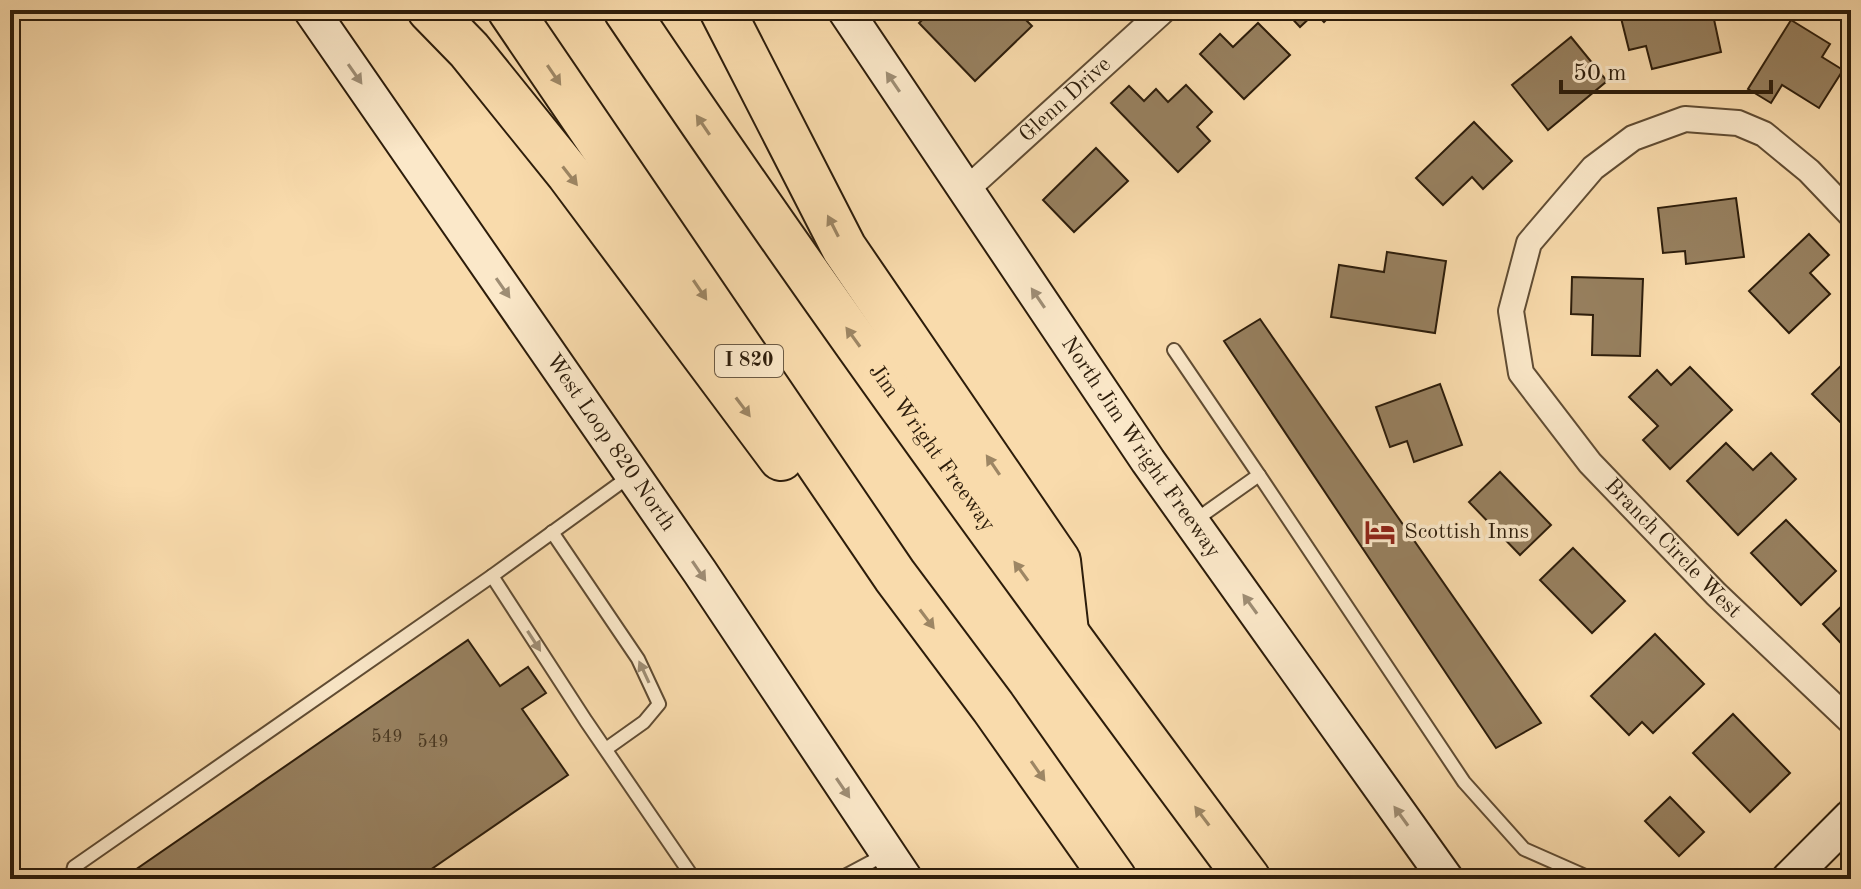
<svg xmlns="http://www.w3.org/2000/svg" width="1861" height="889" font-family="'Old Standard TT',serif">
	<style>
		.building { fill: #97805f; stroke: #2d1d0b; stroke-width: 2 }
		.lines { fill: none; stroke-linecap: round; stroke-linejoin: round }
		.lane-casing { stroke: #604c33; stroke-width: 16 }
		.street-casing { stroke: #604c33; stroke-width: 28 }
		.secondary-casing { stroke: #2d1d0b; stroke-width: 38 }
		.highway-casing { stroke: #2d1d0b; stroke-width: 48 }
		.lane { stroke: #fbe8c9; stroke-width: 12 }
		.street { stroke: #fbe8c9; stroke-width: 24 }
		.secondary { stroke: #fbe8c9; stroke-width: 34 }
		.highway { stroke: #f9dbac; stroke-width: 44 }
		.oneway { fill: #9e8d74 }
		.oneway2 { fill: #9d8664 }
		.labels { text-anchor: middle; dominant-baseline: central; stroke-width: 7; stroke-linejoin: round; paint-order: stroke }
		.number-label { font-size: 18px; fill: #483620 }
		.shield { fill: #fbe8c9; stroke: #6b5a44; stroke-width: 2 }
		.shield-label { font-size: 20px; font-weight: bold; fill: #2d1d0b }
		.street-label { font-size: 22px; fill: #2d1d0b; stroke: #fbe8c9 }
		.poi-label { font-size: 22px; fill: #2d1d0b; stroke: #fbe8c9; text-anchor: start }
	</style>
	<rect width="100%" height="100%" fill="#f9dbac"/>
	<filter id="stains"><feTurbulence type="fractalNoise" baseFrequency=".0025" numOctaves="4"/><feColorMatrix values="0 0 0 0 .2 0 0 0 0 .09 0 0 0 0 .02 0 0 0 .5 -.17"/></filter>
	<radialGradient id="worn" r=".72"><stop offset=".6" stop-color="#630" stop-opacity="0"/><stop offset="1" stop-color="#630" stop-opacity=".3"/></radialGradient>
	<g class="building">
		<polygon points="933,10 959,10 962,13 965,10 1016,10 1032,26 975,81 919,23"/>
		<polygon points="1284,10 1336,10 1324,22 1315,13 1300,27"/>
		<polygon points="1619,10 1712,10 1721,52 1652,69 1646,46 1629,50"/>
		<polygon points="1791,20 1830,44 1822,57 1843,70 1819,108 1782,85 1771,103 1748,89"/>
		<polygon points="1258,23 1290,55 1244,99 1200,54 1220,34 1233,47"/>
		<polygon points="1571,37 1607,81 1548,130 1512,85"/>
		<polygon points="1186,85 1212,112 1197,127 1210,141 1178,172 1111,103 1129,86 1144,101 1156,89 1168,102"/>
		<polygon points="1474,122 1512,161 1483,189 1472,177 1443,205 1416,178"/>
		<polygon points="1096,148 1128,181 1074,232 1043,200"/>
		<polygon points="1736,198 1744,257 1686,264 1685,251 1663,253 1658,208"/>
		<polygon points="1809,234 1829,255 1810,273 1830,294 1789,333 1749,291"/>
		<polygon points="1387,252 1446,261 1435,333 1331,317 1339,265 1384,272"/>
		<polygon points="1572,277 1643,279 1640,356 1592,355 1593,315 1571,314"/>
		<polygon points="1260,319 1541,723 1496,748 1224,341"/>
		<polygon points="1851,356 1851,422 1845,427 1812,394"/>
		<polygon points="1690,367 1732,410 1670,469 1643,440 1658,426 1629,397 1657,370 1671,385"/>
		<polygon points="1440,384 1462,445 1414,462 1407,441 1390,447 1376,407"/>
		<polygon points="1726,443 1753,470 1771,453 1796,479 1738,535 1687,481"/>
		<polygon points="1500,472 1551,525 1520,555 1469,502"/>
		<polygon points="1786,520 1836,571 1801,605 1751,553"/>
		<polygon points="1573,548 1625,601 1592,633 1540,580"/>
		<polygon points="1851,597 1851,654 1823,624"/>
		<polygon points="1655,634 1704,684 1653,733 1642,722 1629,735 1591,696"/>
		<polygon points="468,640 500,686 528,667 546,693 522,709 568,775 417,879 122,879"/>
		<polygon points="1733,714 1790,773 1750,812 1693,753"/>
		<polygon points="1670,797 1704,832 1679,856 1645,821"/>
	</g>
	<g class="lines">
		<g class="lane-casing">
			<g id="lane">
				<polyline points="1174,350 1259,475 1194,521"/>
				<polyline points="1259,475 1464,782 1524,849 1592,879"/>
				<polyline points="552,532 638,659 659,704 644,722 606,749"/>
				<polyline points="492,576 586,721 694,879"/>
				<polyline points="71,879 74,867 492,576 630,476"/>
				<polyline points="839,879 886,854"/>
			</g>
		</g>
		<g class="street-casing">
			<g id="street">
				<path id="s1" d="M966 190 1164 10"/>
				<path id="s2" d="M1851 215 1809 171 1764 134 1738 123 1685 119 1633 138 1593 168 1529 243 1511 311 1521 373 1590 463 1716 594 1851 722"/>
			</g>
		</g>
		<g class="secondary-casing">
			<g id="secondary">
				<path id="s3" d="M311 10 700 572 905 879"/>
				<path id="s4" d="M845 10 1148 461 1446 879"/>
				<polyline points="1789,879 1851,817"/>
			</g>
		</g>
		<g class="highway-casing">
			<g id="highway">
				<polyline points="430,10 469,50 569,174 781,458"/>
				<polyline points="510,10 895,576 993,707 1114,879"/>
				<path id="s5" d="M626 10C825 306 1035 593 1248 879"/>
				<polyline points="722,10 844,248 1058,561 1066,632"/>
			</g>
		</g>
		<use href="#lane" class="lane"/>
		<use href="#street" class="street"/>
		<use href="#secondary" class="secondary"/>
		<use href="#highway" class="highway"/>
	</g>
	<defs><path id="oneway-solid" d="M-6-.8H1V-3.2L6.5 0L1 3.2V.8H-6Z" transform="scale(2)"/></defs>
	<g class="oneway">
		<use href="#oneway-solid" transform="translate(355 74) rotate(55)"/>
		<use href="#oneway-solid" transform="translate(893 82) rotate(-124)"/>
		<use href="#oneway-solid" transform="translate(503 288) rotate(55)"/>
		<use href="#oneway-solid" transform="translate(1038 298) rotate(-124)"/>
		<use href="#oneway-solid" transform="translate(699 571) rotate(56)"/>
		<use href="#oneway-solid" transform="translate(1250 604) rotate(-126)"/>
		<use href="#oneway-solid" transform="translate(534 641) rotate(57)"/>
		<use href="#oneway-solid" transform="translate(644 672) rotate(-115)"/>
		<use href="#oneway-solid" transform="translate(843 788) rotate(56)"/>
		<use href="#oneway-solid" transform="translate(1401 816) rotate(-126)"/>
	</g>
	<g class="oneway2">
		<use href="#oneway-solid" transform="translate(554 75) rotate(56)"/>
		<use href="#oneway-solid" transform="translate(703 125) rotate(-124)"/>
		<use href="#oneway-solid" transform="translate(570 176) rotate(52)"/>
		<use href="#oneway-solid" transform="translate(833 226) rotate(-117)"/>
		<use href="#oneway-solid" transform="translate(700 290) rotate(56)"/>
		<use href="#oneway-solid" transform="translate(853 337) rotate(-126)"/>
		<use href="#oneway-solid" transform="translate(743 407) rotate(53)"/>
		<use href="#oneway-solid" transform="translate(993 465) rotate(-124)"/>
		<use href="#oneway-solid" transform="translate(1021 571) rotate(-126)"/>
		<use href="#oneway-solid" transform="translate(927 619) rotate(53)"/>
		<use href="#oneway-solid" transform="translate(1038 771) rotate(55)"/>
		<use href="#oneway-solid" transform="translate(1202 816) rotate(-127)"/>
	</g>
	<defs>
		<g id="hotel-bare" transform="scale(2.4)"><path d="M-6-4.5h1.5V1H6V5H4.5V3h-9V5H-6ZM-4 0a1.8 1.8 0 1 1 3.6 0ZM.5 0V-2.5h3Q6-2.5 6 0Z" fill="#8f2418" stroke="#fbe8c9" stroke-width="2.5" paint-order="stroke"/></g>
	</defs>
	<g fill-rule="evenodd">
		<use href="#hotel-bare" x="1380" y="532"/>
	</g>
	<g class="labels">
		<g class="number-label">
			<text x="387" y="737">549</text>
			<text x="433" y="742">549</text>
		</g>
		<rect class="shield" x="715" y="345" width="68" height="32" rx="6"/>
		<g class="shield-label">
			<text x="749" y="361">I 820</text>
		</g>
		<g class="street-label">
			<text stroke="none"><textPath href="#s1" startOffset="134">Glenn Drive</textPath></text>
			<text stroke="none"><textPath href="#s3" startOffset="526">West Loop 820 North</textPath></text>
			<text stroke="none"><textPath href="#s5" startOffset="534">Jim Wright Freeway</textPath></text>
			<text stroke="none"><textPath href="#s4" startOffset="528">North Jim Wright Freeway</textPath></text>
			<text stroke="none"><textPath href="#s2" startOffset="770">Branch Circle West</textPath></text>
		</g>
		<g class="poi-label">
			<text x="1404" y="532">Scottish Inns</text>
		</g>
	</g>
	<rect width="1861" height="889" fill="none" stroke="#f9dbac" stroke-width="40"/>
	<rect x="12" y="12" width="1837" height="865" fill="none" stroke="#2d1d0b" stroke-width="4"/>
	<rect x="20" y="20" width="1821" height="849" fill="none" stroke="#2d1d0b" stroke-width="2"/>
	<path d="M1561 80v12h210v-12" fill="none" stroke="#2d1d0b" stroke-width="4"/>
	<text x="1573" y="80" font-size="24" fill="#2d1d0b" stroke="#fbe8c9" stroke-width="6" paint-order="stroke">50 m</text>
	<rect width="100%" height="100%" filter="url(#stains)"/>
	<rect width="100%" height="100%" fill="url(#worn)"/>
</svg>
